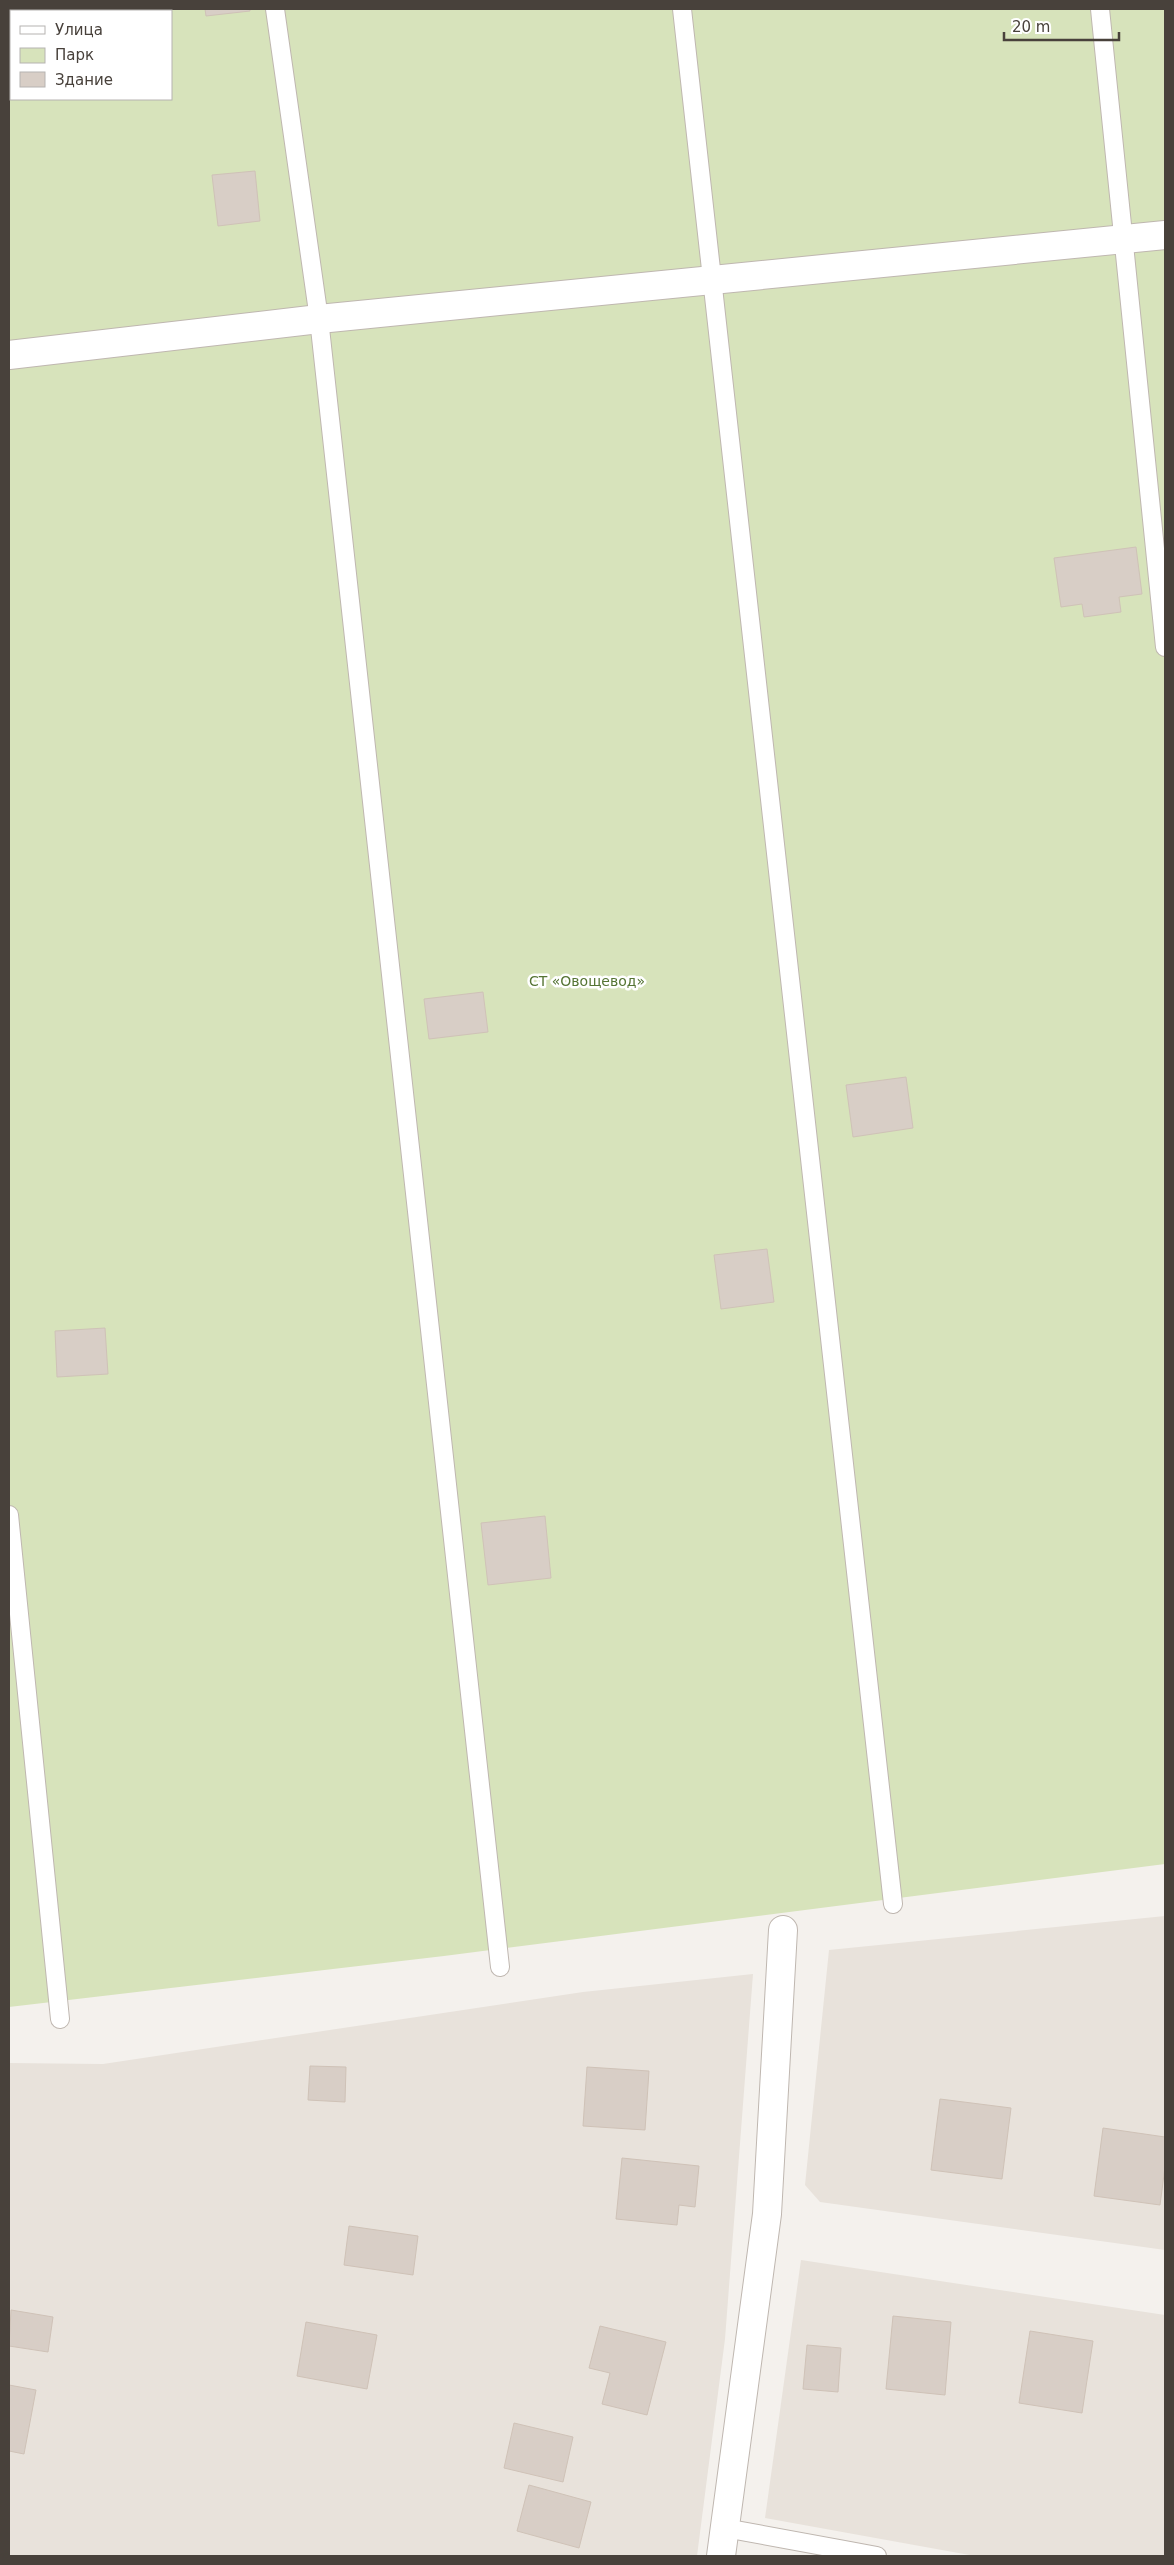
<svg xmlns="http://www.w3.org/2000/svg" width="1174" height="2565" font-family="'DejaVu Sans',sans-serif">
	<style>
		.residential { fill: #e8e2db }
		.green { fill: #d7e3bb; fill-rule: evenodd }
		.building { fill: #d8cec6; stroke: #cfc2b7 }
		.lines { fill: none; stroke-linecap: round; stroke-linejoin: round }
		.service-casing { stroke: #bfb7b0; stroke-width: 20 }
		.minor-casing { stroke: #bfb7b0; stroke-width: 30 }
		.service { stroke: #fff; stroke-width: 18 }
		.minor { stroke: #fff; stroke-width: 28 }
		.labels { text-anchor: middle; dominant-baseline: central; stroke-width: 5; stroke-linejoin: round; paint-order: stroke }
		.park-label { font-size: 14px; fill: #557434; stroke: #fff }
	</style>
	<rect width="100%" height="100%" fill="#f4f1ed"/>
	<g class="residential">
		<polygon points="1165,1916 1165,2250 820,2202 805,2185 829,1950"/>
		<polygon points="753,1974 725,2339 697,2556 9,2556 9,2063 103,2064 583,1992"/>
		<polygon points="801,2260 1165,2315 1165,2556 975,2556 765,2518"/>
	</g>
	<path class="green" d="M9 9H1165V1864L444 1956 9 2007ZM11 11H171V99H11Z"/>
	<g class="building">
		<polygon points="205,9 250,9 250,11 206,16"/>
		<rect x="9" y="14" width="2" height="60"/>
		<polygon points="255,171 260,221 218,226 212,175"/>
		<polygon points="1136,547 1142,594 1119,597 1121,612 1084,617 1082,604 1061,607 1054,558"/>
		<polygon points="483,992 488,1032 429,1039 424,999"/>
		<polygon points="906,1077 913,1128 853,1137 846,1085"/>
		<polygon points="767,1249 774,1302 721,1309 714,1255"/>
		<polygon points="105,1328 108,1374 57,1377 55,1331"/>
		<polygon points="545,1516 551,1578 488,1585 481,1523"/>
		<polygon points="310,2066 346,2067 345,2102 308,2100"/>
		<polygon points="587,2067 649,2071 645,2130 583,2126"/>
		<polygon points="940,2099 1011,2108 1002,2179 931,2170"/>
		<polygon points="1103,2128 1165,2137 1165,2167 1160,2205 1094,2196"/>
		<polygon points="622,2158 699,2166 695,2207 679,2205 677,2225 616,2219"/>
		<polygon points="349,2226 418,2236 413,2275 344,2265"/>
		<polygon points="11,2310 53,2317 48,2352 9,2346"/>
		<polygon points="893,2316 951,2322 945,2395 886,2389"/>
		<polygon points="306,2322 377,2335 367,2389 297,2376"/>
		<polygon points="600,2326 666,2342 647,2415 602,2404 610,2373 589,2368"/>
		<polygon points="1030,2331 1093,2341 1082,2413 1019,2403"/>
		<polygon points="807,2345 841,2348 838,2392 803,2389"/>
		<polygon points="9,2385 36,2390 24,2454 9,2451"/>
		<polygon points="514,2423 573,2437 563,2482 504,2468"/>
		<polygon points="529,2485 591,2502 579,2548 517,2531"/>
	</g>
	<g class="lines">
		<g class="service-casing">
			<g id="service">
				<polyline points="275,9 319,319 500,1967"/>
				<polyline points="682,9 893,1904"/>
				<polyline points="1100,9 1165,647"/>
				<polyline points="9,1515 60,2019"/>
				<polyline points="725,2528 877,2556"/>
			</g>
		</g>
		<g class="minor-casing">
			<g id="minor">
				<polyline points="9,355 319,319 1165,235"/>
				<polyline points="721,2556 767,2214 783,1930"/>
			</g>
		</g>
		<use href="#service" class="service"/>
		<use href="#minor" class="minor"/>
	</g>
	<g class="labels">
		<g class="park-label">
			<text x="587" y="981">СТ «Овощевод»</text>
		</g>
	</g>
	<rect width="1174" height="2565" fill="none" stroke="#48413b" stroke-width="20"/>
	<rect x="10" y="10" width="162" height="90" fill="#ffffff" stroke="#b6b3b1"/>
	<rect x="20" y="26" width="25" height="8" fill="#ffffff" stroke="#b6b3b1"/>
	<text x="55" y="35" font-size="15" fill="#48413b">Улица</text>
	<rect x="20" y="48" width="25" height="15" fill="#d7e3bb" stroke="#b6b3b1"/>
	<text x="55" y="60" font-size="15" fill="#48413b">Парк</text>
	<rect x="20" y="72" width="25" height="15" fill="#d8cec6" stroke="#b6b3b1"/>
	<text x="55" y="85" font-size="15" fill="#48413b">Здание</text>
	<path d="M1004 32v8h115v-8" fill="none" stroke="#48413b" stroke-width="2.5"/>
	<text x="1012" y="32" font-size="15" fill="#48413b" stroke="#ffffff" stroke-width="4" paint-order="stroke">20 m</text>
</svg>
